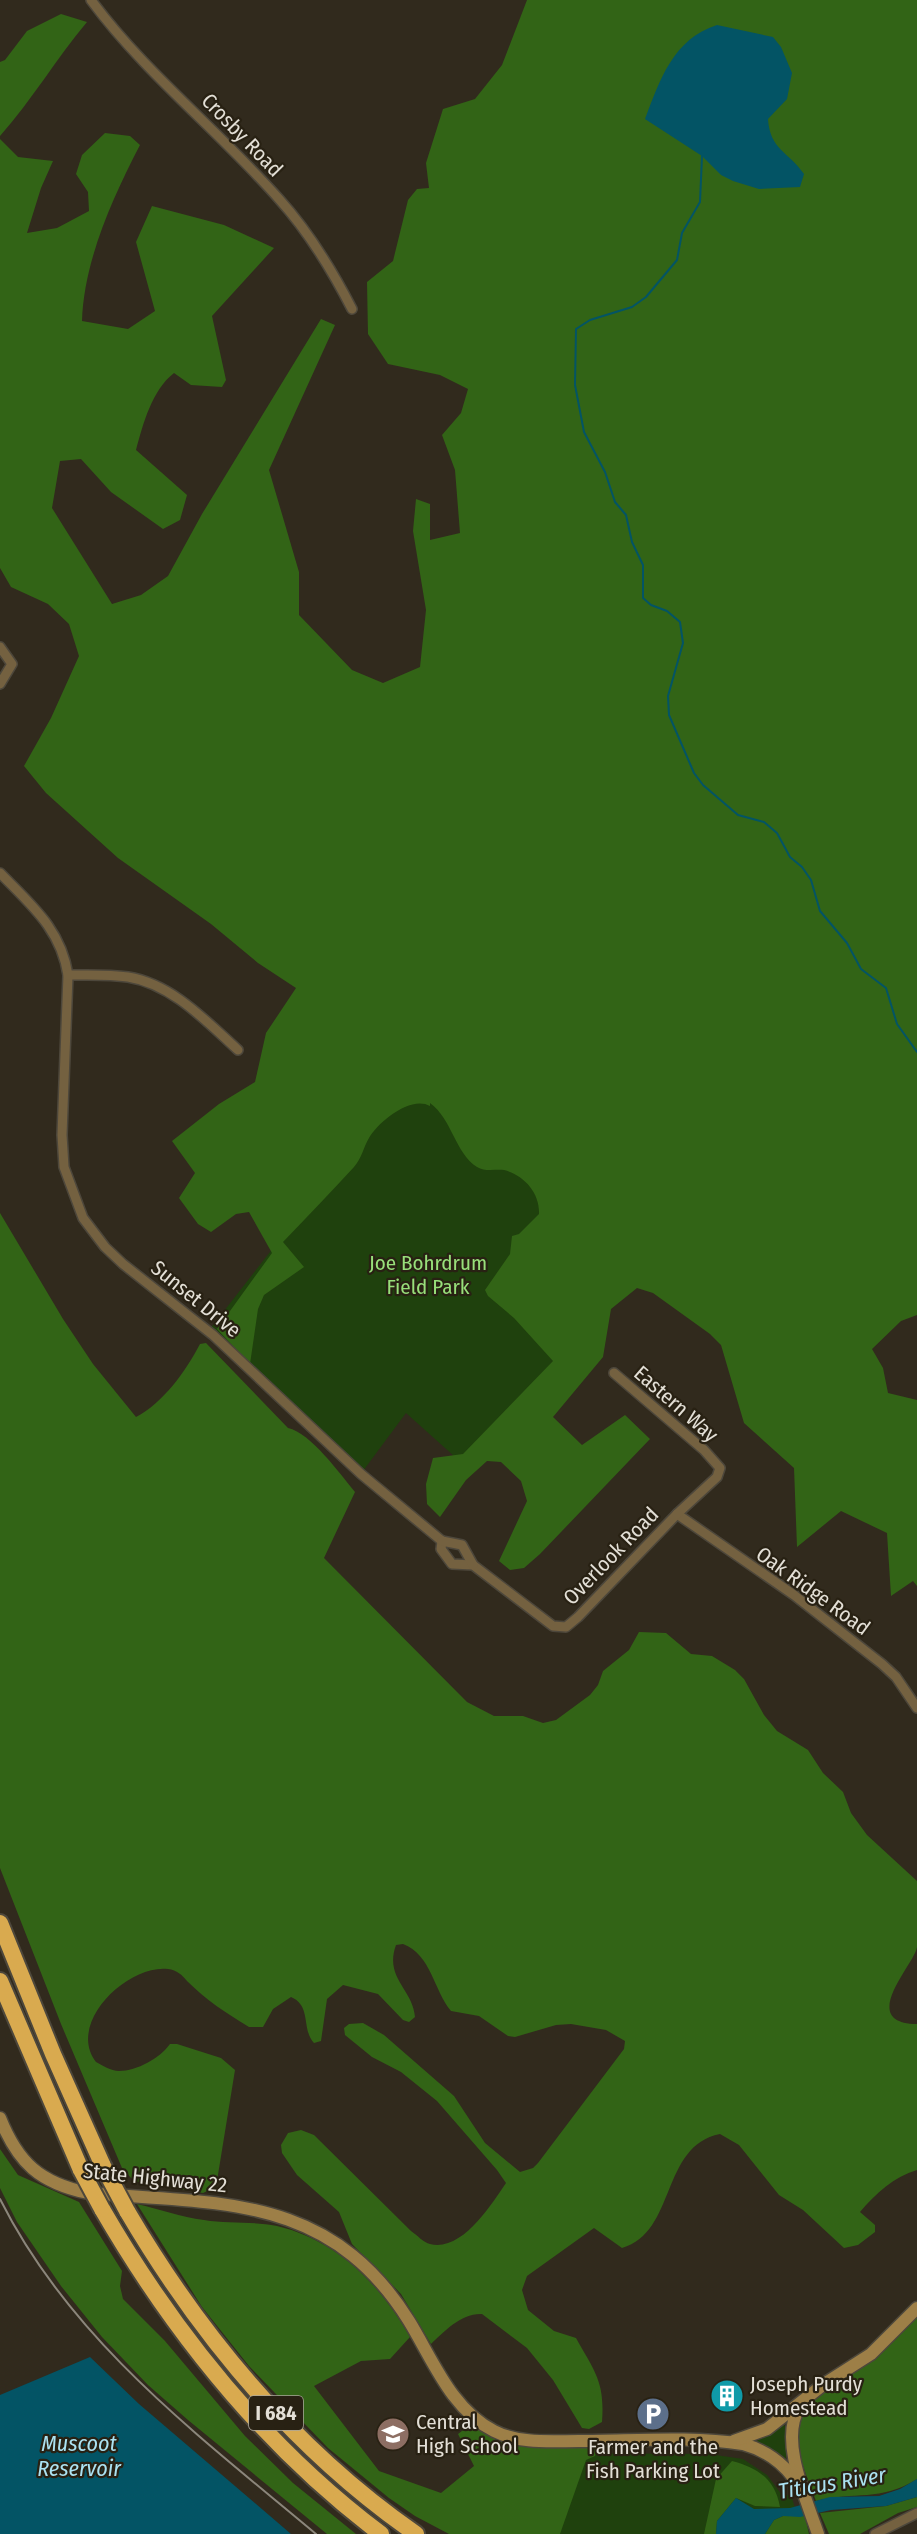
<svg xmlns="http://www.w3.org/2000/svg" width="917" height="2534" font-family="'Fira Sans Condensed',sans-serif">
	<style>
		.green { fill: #1f410d }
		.forest { fill: #326416 }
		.water { fill: #035465 }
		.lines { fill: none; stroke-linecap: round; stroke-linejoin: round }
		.stream { stroke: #035465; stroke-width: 2 }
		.minor-casing { stroke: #4d473b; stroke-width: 12 }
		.secondary-casing { stroke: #4d473b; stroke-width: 15 }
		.motorway-casing { stroke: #4d473b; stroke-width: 20 }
		.minor { stroke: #746140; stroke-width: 9 }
		.secondary { stroke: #9d7f47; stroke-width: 12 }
		.motorway { stroke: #d9aa4f; stroke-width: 16 }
		.rail { stroke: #8b867b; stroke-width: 2 }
		.motorway-bridge-casing { stroke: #4d473b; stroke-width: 20; stroke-linecap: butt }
		.motorway-bridge { stroke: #d9aa4f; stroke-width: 16 }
		.labels { text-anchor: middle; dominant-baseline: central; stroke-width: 4.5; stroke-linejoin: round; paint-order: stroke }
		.shield { fill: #282113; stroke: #aba69c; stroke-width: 1.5 }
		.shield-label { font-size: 20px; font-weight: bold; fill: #e3dfd6 }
		.street-label { font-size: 21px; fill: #e3dfd6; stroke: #282113 }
		.park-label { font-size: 21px; fill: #98df7a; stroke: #282113 }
		.poi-label { font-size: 21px; fill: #e3dfd6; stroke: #282113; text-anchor: start }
		.water-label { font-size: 22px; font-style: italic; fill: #abe2f2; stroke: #282113 }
	</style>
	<rect width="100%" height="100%" fill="#312a1d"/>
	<g class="green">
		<polygon points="407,1076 635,1266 464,1465 406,1413 363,1471 210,1329"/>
		<polygon points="784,2424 793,2444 786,2450 786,2462 755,2442"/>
		<polygon points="541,2453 709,2454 743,2459 767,2475 782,2495 791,2495 803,2534 471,2534"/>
	</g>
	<g class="forest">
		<path d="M527 0H917V1315L901 1321 872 1349 883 1368 888 1393 917 1400V1586L913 1581 891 1596 887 1533 841 1511 797 1547 794 1468 744 1423 721 1345 710 1334 653 1293 637 1288 611 1309 603 1357 553 1417 582 1445 625 1415 650 1439 540 1554 524 1568 510 1570 499 1561 527 1501 521 1481 501 1462 487 1461 466 1480 440 1517 427 1504 426 1484 433 1458 463 1454 553 1361 514 1318 488 1296 485 1290 510 1254 512 1236 519 1234 539 1214C540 1193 524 1175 504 1170 495 1169 485 1172 477 1167 455 1153 452 1119 430 1103V1106C411 1095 378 1122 369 1138 363 1148 362 1158 354 1167 331 1192 307 1217 283 1242L304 1267 264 1295 258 1309 250 1364 217 1329 272 1253 249 1212 236 1214 211 1232 198 1224 179 1198 195 1173 172 1141 219 1104 255 1082 266 1033 296 988 258 963 211 924 118 858 46 793 24 766 51 718 79 656 69 624 48 604 11 587 0 568V139L18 157 53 161 41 188 27 233 57 228 89 211 88 192 76 174 82 155 105 133 130 136 140 145C112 199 84 261 82 321L128 329 155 311 136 242 152 206 224 225 274 248 212 316 226 380 222 387 191 385 174 373C152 390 143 424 136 450L187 495 180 520 163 529 111 492 81 459 60 461 52 508 112 604 141 595 168 576 202 514 321 319 335 325 269 470 299 572V615L352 670 383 683 420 667 426 610 413 531 416 499 430 504V540L460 533 455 470 442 435 461 413 468 389 440 375 388 364 368 334 367 282 393 261 408 200 417 189 429 188 426 163 443 109 475 99 502 65Z"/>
		<path d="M61 14 87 22C56 59 32 100 0 136V62L5 60 27 31Z"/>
		<path d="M0 1213 63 1319 93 1364 136 1417C163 1403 186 1371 200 1344L206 1343 288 1428C311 1433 340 1474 355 1492L324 1558 467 1702 494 1716H523L543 1723 556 1720 590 1695 598 1685 603 1671 629 1650 639 1632 666 1633 691 1654 712 1656 735 1670 744 1679 764 1715 777 1731 808 1750 823 1773 843 1792 851 1813 867 1835 917 1881C917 1902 917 1925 917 1947 915 1964 856 2023 917 2024V2170C894 2177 876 2193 860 2212L875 2225V2232L858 2245 844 2248 803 2210 779 2195 739 2145 720 2134C660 2146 677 2232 622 2248L594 2228 527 2276 522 2290 528 2310 554 2331 576 2338C595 2372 605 2382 602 2422L589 2429 582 2428 553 2380 527 2348 482 2314C461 2313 445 2331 431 2344L401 2294 352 2244 339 2212 297 2175 282 2153 281 2145 288 2133 301 2130 314 2135 411 2231C417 2235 424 2243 430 2244 462 2252 491 2205 506 2183L497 2170 437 2101 401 2072 372 2057 345 2035 344 2028 349 2024 363 2023 384 2035 454 2096 485 2143 520 2172 533 2168 538 2163 624 2049 625 2041 606 2030 571 2024 556 2025 515 2037 508 2036 479 2016 451 2011C434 1991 431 1954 403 1944L396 1945C384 1978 413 1989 415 2017L409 2022 403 2020 378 1994 343 1985 327 1999 321 2041 314 2043C301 2029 312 2006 291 1997L273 2009 263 2027H249C226 2013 206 2000 187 1981 182 1975 177 1970 168 1969 128 1964 66 2023 96 2062 102 2065 111 2071 119 2071 137 2071 160 2058 170 2044H177L221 2058 235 2070 216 2187 203 2193 138 2182 132 2179 122 2168 61 2024 0 1868Z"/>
		<polygon points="0,2149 18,2175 79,2202 122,2271 120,2286 123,2299 165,2341 245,2436 293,2483 356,2534 327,2534 188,2420 148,2385 102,2337 61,2286 17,2222 0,2188"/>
		<path d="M137 2204C159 2209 181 2217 204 2220 227 2224 253 2221 277 2226 337 2240 381 2285 410 2337L390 2359 361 2361 314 2386 379 2471 441 2493 474 2466 458 2434 471 2424 549 2446 598 2447 595 2456 586 2460 560 2534H449L415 2516 389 2498 328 2448 249 2366 202 2307Z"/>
		<path d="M917 2315V2479C880 2502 855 2491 816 2501 808 2478 792 2446 799 2421 806 2392 860 2370 882 2351 895 2341 907 2328 917 2315Z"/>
		<path d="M732 2461C758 2468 775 2479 780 2507L755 2506 736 2498 717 2521 716 2534H704L716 2479Z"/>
		<polygon points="917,2497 917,2507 898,2513 860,2534 829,2534 820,2513 886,2506"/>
		<polygon points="783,2516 805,2516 809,2534 765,2534 774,2520"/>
	</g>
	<g class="water">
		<path d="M717 25 773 37 781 47 792 73 787 99 768 119C770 150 788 151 804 174L800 187 759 189 733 181 721 175 702 156 645 119C660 80 673 39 717 25Z"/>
		<polygon points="90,2357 139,2404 291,2534 0,2534 0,2395"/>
		<polygon points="917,2479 917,2497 886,2506 831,2510 800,2517 783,2516 774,2520 765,2534 716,2534 717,2521 736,2498 754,2509 790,2508 830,2497 879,2496 900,2489"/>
	</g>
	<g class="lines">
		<polyline class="stream" points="702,156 700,202 682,233 677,260 646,297 632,307 590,320 576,329 575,385 584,432 605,472 615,502 626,515 632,542 643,565 643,598 651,605 667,611 680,622 683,643 668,696 669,715 694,773 703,785 738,815 764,822 777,833 790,857 802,867 811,880 820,911 847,943 861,969 886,988 897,1024 917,1052"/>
		<g class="minor-casing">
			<g id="minor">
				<path d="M91 0C145 73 218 130 279 199 308 231 332 270 352 309"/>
				<polyline points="0,647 12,664 0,684"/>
				<path d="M0 873C31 905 61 929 68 975L62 1135 64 1167 83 1218 105 1247 123 1264 213 1335 361 1474 442 1541"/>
				<path d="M68 975C87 975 108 974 128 977 172 984 206 1021 238 1050"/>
				<polyline points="677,1514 794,1595 882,1664 896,1677 917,1708"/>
				<polyline points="442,1541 441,1549 452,1564 473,1565 553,1626 566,1627 578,1617 677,1514 717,1477 720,1468 704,1450 614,1373"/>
				<polyline points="442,1541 462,1545 473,1565"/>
				<polyline points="875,2534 917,2513"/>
			</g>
		</g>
		<g class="secondary-casing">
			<g id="secondary">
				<path d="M0 2118C18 2163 40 2183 88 2193 220 2204 330 2194 409 2321 433 2360 451 2409 494 2431 519 2444 551 2441 579 2441 632 2441 690 2436 743 2444 772 2452 791 2469 805 2496"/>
				<path d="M800 2407C778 2438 807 2501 818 2534"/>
				<polyline points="734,2441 767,2429 824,2384 871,2354 917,2308"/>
			</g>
		</g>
		<g class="motorway-casing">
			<g id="motorway">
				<polyline points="0,1923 53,2054 103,2166"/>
				<polyline points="0,1981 81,2170"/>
				<path d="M102 2209C175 2335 264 2446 381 2534"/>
				<path d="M127 2211C201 2337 295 2450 416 2534"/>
			</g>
		</g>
		<use href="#minor" class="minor"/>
		<use href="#secondary" class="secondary"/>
		<use href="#motorway" class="motorway"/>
		<path class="rail" d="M0 2199C71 2341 198 2435 316 2534"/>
		<g class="motorway-bridge-casing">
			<g id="motorway-bridge">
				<polyline points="103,2166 127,2211"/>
				<polyline points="81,2170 102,2209"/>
			</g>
		</g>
		<use href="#motorway-bridge" class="motorway-bridge"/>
	</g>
	<defs>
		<g id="building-disc" transform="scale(1.725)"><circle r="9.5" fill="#0f9aa8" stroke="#282113"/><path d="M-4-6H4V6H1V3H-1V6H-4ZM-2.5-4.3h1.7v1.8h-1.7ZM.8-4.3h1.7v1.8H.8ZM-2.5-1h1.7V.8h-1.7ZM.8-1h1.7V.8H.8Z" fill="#fff"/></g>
		<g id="parking-disc" transform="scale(1.725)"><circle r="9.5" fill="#5c6f8a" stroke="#282113"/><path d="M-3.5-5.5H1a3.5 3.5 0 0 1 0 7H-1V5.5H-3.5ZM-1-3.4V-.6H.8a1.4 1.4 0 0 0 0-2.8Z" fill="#fff"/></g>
		<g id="school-disc" transform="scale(1.725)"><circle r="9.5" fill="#8d6e63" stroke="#282113"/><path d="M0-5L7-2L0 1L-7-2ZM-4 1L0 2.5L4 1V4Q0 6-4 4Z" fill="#fff"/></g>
	</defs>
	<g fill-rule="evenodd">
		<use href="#building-disc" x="727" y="2396"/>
		<use href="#parking-disc" x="653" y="2414"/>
		<use href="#school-disc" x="393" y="2434"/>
	</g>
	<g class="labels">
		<rect class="shield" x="249" y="2396" width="54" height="34" rx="4.5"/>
		<g class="shield-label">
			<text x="276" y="2413">I 684</text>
		</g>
		<g class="street-label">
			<text transform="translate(242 135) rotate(46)">Crosby Road</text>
			<text transform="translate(196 1299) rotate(39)">Sunset Drive</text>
			<text transform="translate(676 1404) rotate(41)">Eastern Way</text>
			<text transform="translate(611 1556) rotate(-46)">Overlook Road</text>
			<text transform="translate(813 1591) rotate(36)">Oak Ridge Road</text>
			<text transform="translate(155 2178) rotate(6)">State Highway 22</text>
		</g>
		<g class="park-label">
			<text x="428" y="1263">Joe Bohrdrum<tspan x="428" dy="24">Field Park</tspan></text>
		</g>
		<g class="poi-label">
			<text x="750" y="2384">Joseph Purdy<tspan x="750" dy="24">Homestead</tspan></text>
			<text x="416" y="2422">Central<tspan x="416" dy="24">High School</tspan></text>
			<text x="653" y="2447" text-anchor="middle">Farmer and the<tspan x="653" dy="24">Fish Parking Lot</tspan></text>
		</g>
		<g class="water-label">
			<text x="79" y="2443">Muscoot<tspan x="79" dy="25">Reservoir</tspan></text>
			<text transform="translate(832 2483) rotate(-9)">Titicus River</text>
		</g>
	</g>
</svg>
